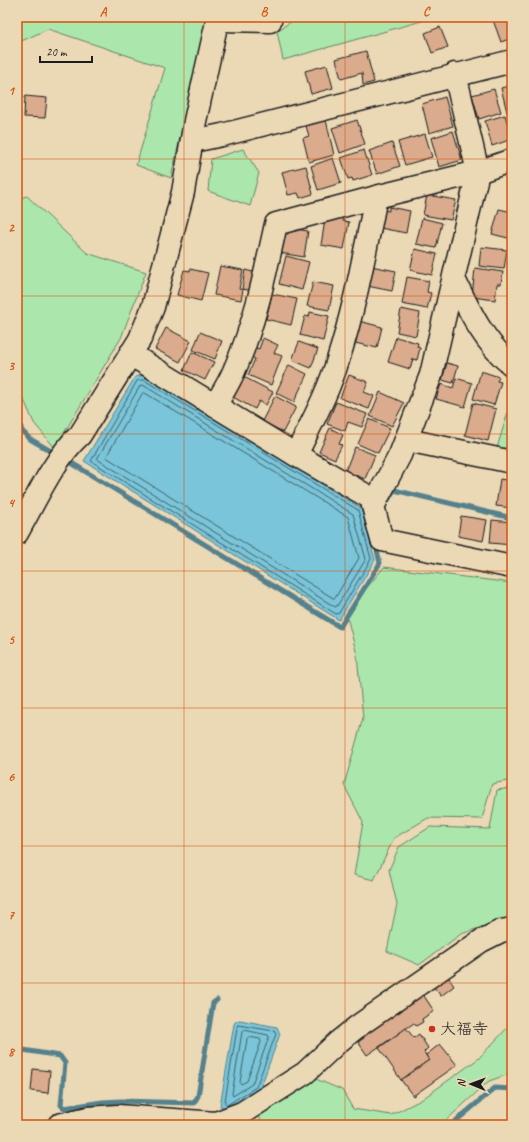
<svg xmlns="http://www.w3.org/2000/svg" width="529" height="1142" font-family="Caveat,'Klee One',sans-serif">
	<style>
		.green { fill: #abe7ad; stroke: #648264 }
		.water { fill: #7ac5d9; stroke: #54818d }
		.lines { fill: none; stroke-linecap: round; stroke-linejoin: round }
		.shore { stroke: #426068; stroke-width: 1 }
		.stream { stroke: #54818d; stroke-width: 5 }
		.building { fill: #daab8c; stroke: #1c1c1c }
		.minor-casing { stroke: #1c1c1c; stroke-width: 25 }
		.minor { stroke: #ebd9b6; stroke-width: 22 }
		.grid { fill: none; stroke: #d4530e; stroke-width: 1; stroke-opacity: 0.55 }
		.poi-dot { fill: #c8321e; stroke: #ebd9b6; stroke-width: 1.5 }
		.labels { text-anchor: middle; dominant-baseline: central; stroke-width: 3; stroke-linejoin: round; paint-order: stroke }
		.poi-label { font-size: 16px; fill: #1c1c1c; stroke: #ebd9b6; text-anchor: start }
		.neatline { fill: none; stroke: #d4530e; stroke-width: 1.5 }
		.grid-label { font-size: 13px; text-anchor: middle; font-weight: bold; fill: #d4530e }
	</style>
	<rect width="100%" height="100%" fill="#ebd9b6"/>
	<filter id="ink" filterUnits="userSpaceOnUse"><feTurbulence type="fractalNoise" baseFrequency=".025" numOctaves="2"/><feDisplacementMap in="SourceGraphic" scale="8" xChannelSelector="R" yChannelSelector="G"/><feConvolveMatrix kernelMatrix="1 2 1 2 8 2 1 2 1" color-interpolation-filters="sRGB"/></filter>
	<g filter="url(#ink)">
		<g class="green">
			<polygon points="17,17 188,17 206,21 171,178 136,165 165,68 48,29 17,43"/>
			<polygon points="298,17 436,17 283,60 277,31"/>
			<polygon points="243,149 259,173 250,206 208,191 211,159"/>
			<polygon points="27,196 87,253 146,272 121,338 55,448 34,423 17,384 17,199"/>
			<polygon points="512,399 512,454 496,451"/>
			<polygon points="384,567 512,583 510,680 512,680 512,780 492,784 482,819 428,818 394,838 374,880 354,875 363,822 344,785 363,718 357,655 346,613"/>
			<polygon points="512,788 512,917 461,934 419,965 387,951 397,904 389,870 399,847 430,827 490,829 497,790"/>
			<polygon points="512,1023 512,1073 489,1081 441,1125 260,1125 260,1111 311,1077 342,1090 353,1109 391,1115 421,1100 478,1059"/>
		</g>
		<g class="water">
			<polygon points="144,375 361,508 375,560 339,620 84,461 135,377"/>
			<polygon points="240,1020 277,1027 280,1034 260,1089 229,1109 220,1106 234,1024 236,1021"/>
		</g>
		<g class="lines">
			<g class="shore">
				<polygon points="144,380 358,510 371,559 339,613 336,614 91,461 137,381"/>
				<polygon points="143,385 353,514 366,559 337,606 335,607 97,459 140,386"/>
				<polygon points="145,393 348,517 359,558 335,598 333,598 106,457 142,394"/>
				<polygon points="238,1025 274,1031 276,1034 256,1087 227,1105 225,1103"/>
				<polygon points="244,1030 268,1035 269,1037 252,1084 233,1096 232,1094 242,1032"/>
				<polygon points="249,1037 260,1039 261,1042 247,1081 241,1084 240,1082 247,1039"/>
			</g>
			<g class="stream">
				<polyline points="17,415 22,431 30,439 56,454"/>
				<polyline points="65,459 340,627 380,563 375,542"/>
				<polyline points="388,500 394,490 512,518"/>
				<polyline points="17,1049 60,1056 65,1063 61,1105 64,1108 102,1102 121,1101 194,1103 198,1096 213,1003 217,1000"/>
				<polyline points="451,1125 495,1088 512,1089"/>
			</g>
		</g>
		<g class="building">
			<polygon points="502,17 512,17 512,38 501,42 493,20"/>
			<polygon points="440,27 448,47 432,53 425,33"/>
			<polygon points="366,51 374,82 363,85 362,73 341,79 336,59"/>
			<polygon points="327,65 333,88 311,94 305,71"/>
			<polygon points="512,85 512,110 507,112 501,88"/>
			<polygon points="494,89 501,112 479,119 472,95"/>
			<polygon points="25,96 47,98 45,118 24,117"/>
			<polygon points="445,97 453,126 429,133 422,104"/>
			<polygon points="505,115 512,139 492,146 485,121"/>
			<polygon points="326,120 334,155 309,162 303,138 309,136 306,126"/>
			<polygon points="357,120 365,144 340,153 332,128"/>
			<polygon points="453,131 462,160 439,167 431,138"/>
			<polygon points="425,134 432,157 405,165 398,142"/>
			<polygon points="392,143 400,166 377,174 369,151"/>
			<polygon points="364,150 372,175 353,181 352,178 348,179 341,158"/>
			<polygon points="333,158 341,183 318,190 311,166"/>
			<polygon points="306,166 313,194 300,198 298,193 288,195 282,172"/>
			<polygon points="427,195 456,200 451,220 423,215"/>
			<polygon points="389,207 410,211 406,233 380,228 383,210 389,211"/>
			<polygon points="499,209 512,212 512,239 492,234"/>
			<polygon points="326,214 343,217 343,221 349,222 344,249 321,245"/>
			<polygon points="422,218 442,223 436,248 416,244"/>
			<polygon points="290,228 308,231 304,257 280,253 284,233 288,234"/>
			<polygon points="481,247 507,250 504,269 479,266"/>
			<polygon points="415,249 437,254 432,275 410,270"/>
			<polygon points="286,256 309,262 302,290 279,284"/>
			<polygon points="220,266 243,270 239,289 243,290 241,300 214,295"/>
			<polygon points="371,266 396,271 392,291 367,286"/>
			<polygon points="475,268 503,272 501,284 497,284 495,300 472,297"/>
			<polygon points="190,269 208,273 201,301 177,295 184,270 190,271"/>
			<polygon points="245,270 257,273 253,291 242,289"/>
			<polygon points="407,277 429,281 427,292 431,293 427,309 402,304"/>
			<polygon points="313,282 334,286 329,310 307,306"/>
			<polygon points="272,294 297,299 291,325 266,319"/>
			<polygon points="401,309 420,313 416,336 397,332"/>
			<polygon points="310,312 329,316 323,341 300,335 305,316 309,317"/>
			<polygon points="359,321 382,327 377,348 355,343"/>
			<polygon points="166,328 191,341 180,362 155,349"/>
			<polygon points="200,332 222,341 215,359 193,350"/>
			<polygon points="396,337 418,343 417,347 420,348 417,360 413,359 410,369 388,362"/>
			<polygon points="263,338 278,345 274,353 282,356 271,385 248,375 255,359 250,356 254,347 259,349"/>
			<polygon points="299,342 318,349 311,368 292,360"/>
			<polygon points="192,352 214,362 205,380 184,370"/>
			<polygon points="447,363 458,366 453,383 442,380"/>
			<polygon points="289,365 307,374 294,402 276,393"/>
			<polygon points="481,371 499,377 497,381 501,382 494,405 473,399"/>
			<polygon points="240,375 273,392 266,405 259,401 255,409 229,395"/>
			<polygon points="349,375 368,382 364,392 374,396 369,409 340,398"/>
			<polygon points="456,378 472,383 465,407 436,399 441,384 453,388"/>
			<polygon points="380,392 404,403 392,426 370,416"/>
			<polygon points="275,396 296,407 283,432 262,421"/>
			<polygon points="336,402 367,414 362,427 348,422 345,431 327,424"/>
			<polygon points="473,403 496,409 488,441 465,435"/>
			<polygon points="369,419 390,428 378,453 358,444"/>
			<polygon points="330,428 343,435 339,444 342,445 335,459 319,452"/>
			<polygon points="355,447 375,455 365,479 345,471"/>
			<polygon points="500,479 512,481 512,508 496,506"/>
			<polygon points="461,516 487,520 483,541 458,536"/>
			<polygon points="492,520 512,522 512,545 490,543"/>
			<polygon points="447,975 454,986 441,996 433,986"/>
			<polygon points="422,993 434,1011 422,1019 423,1022 416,1026 414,1023 367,1055 358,1042 364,1038 363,1036"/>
			<polygon points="406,1028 414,1038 419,1034 428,1048 424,1052 429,1060 401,1080 379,1048"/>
			<polygon points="440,1044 457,1065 413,1096 401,1080 429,1060 426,1055"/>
			<polygon points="17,1054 23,1055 21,1080 17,1080"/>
			<polygon points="33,1069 50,1071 48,1093 31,1091"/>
			<polygon points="17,1084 20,1084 19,1104 17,1104"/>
		</g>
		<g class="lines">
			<g class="minor-casing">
				<g id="minor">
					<polyline points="218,20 270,21 271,17"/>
					<polyline points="455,74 478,172 431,375 400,455 373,506 382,540 512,567"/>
					<polyline points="193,141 222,135 512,61"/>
					<path d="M454 279C469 310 484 343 512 365"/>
					<polyline points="130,354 296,455 376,501"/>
					<path d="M215 406C221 395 229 383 234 371 255 324 265 274 276 224L376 197 478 172 512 160"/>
					<polyline points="407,440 512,462"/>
					<path d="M296 455C311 424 328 393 338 360 355 307 365 251 376 197"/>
					<path d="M17 533C34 503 55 457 80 435L140 339 153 307 183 192 195 121 218 17"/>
					<polyline points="59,1125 88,1118 118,1116 216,1123 242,1113 305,1073 338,1042 358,1026 481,941 501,931 512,929"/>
				</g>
			</g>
			<use href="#minor" class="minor"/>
		</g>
	</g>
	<path class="grid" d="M184 17V1125M345 17V1125M17 159H512M17 296H512M17 434H512M17 571H512M17 708H512M17 846H512M17 983H512"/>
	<circle class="poi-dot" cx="432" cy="1029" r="4"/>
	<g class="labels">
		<g class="poi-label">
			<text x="440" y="1029">大福寺</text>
		</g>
	</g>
	<rect width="529" height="1142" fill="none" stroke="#ebd9b6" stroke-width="44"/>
	<g transform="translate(471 1084) rotate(271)" stroke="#ebd9b6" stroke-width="3" paint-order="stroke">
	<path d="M0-3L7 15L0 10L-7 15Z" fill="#1c1c1c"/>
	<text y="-6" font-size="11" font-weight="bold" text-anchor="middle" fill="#1c1c1c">N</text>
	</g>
	<path d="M40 56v6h52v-6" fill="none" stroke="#1c1c1c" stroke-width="2"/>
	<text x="46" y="56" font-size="12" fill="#1c1c1c" stroke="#ebd9b6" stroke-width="3" paint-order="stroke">20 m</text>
	<rect x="22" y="22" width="485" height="1098" class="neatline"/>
	<g class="grid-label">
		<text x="103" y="16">A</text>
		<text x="264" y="16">B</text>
		<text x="426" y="16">C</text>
		<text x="11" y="95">1</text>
		<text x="11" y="232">2</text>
		<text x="11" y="370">3</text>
		<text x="11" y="507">4</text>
		<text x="11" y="644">5</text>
		<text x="11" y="781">6</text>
		<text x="11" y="919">7</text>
		<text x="11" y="1056">8</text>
	</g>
</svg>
